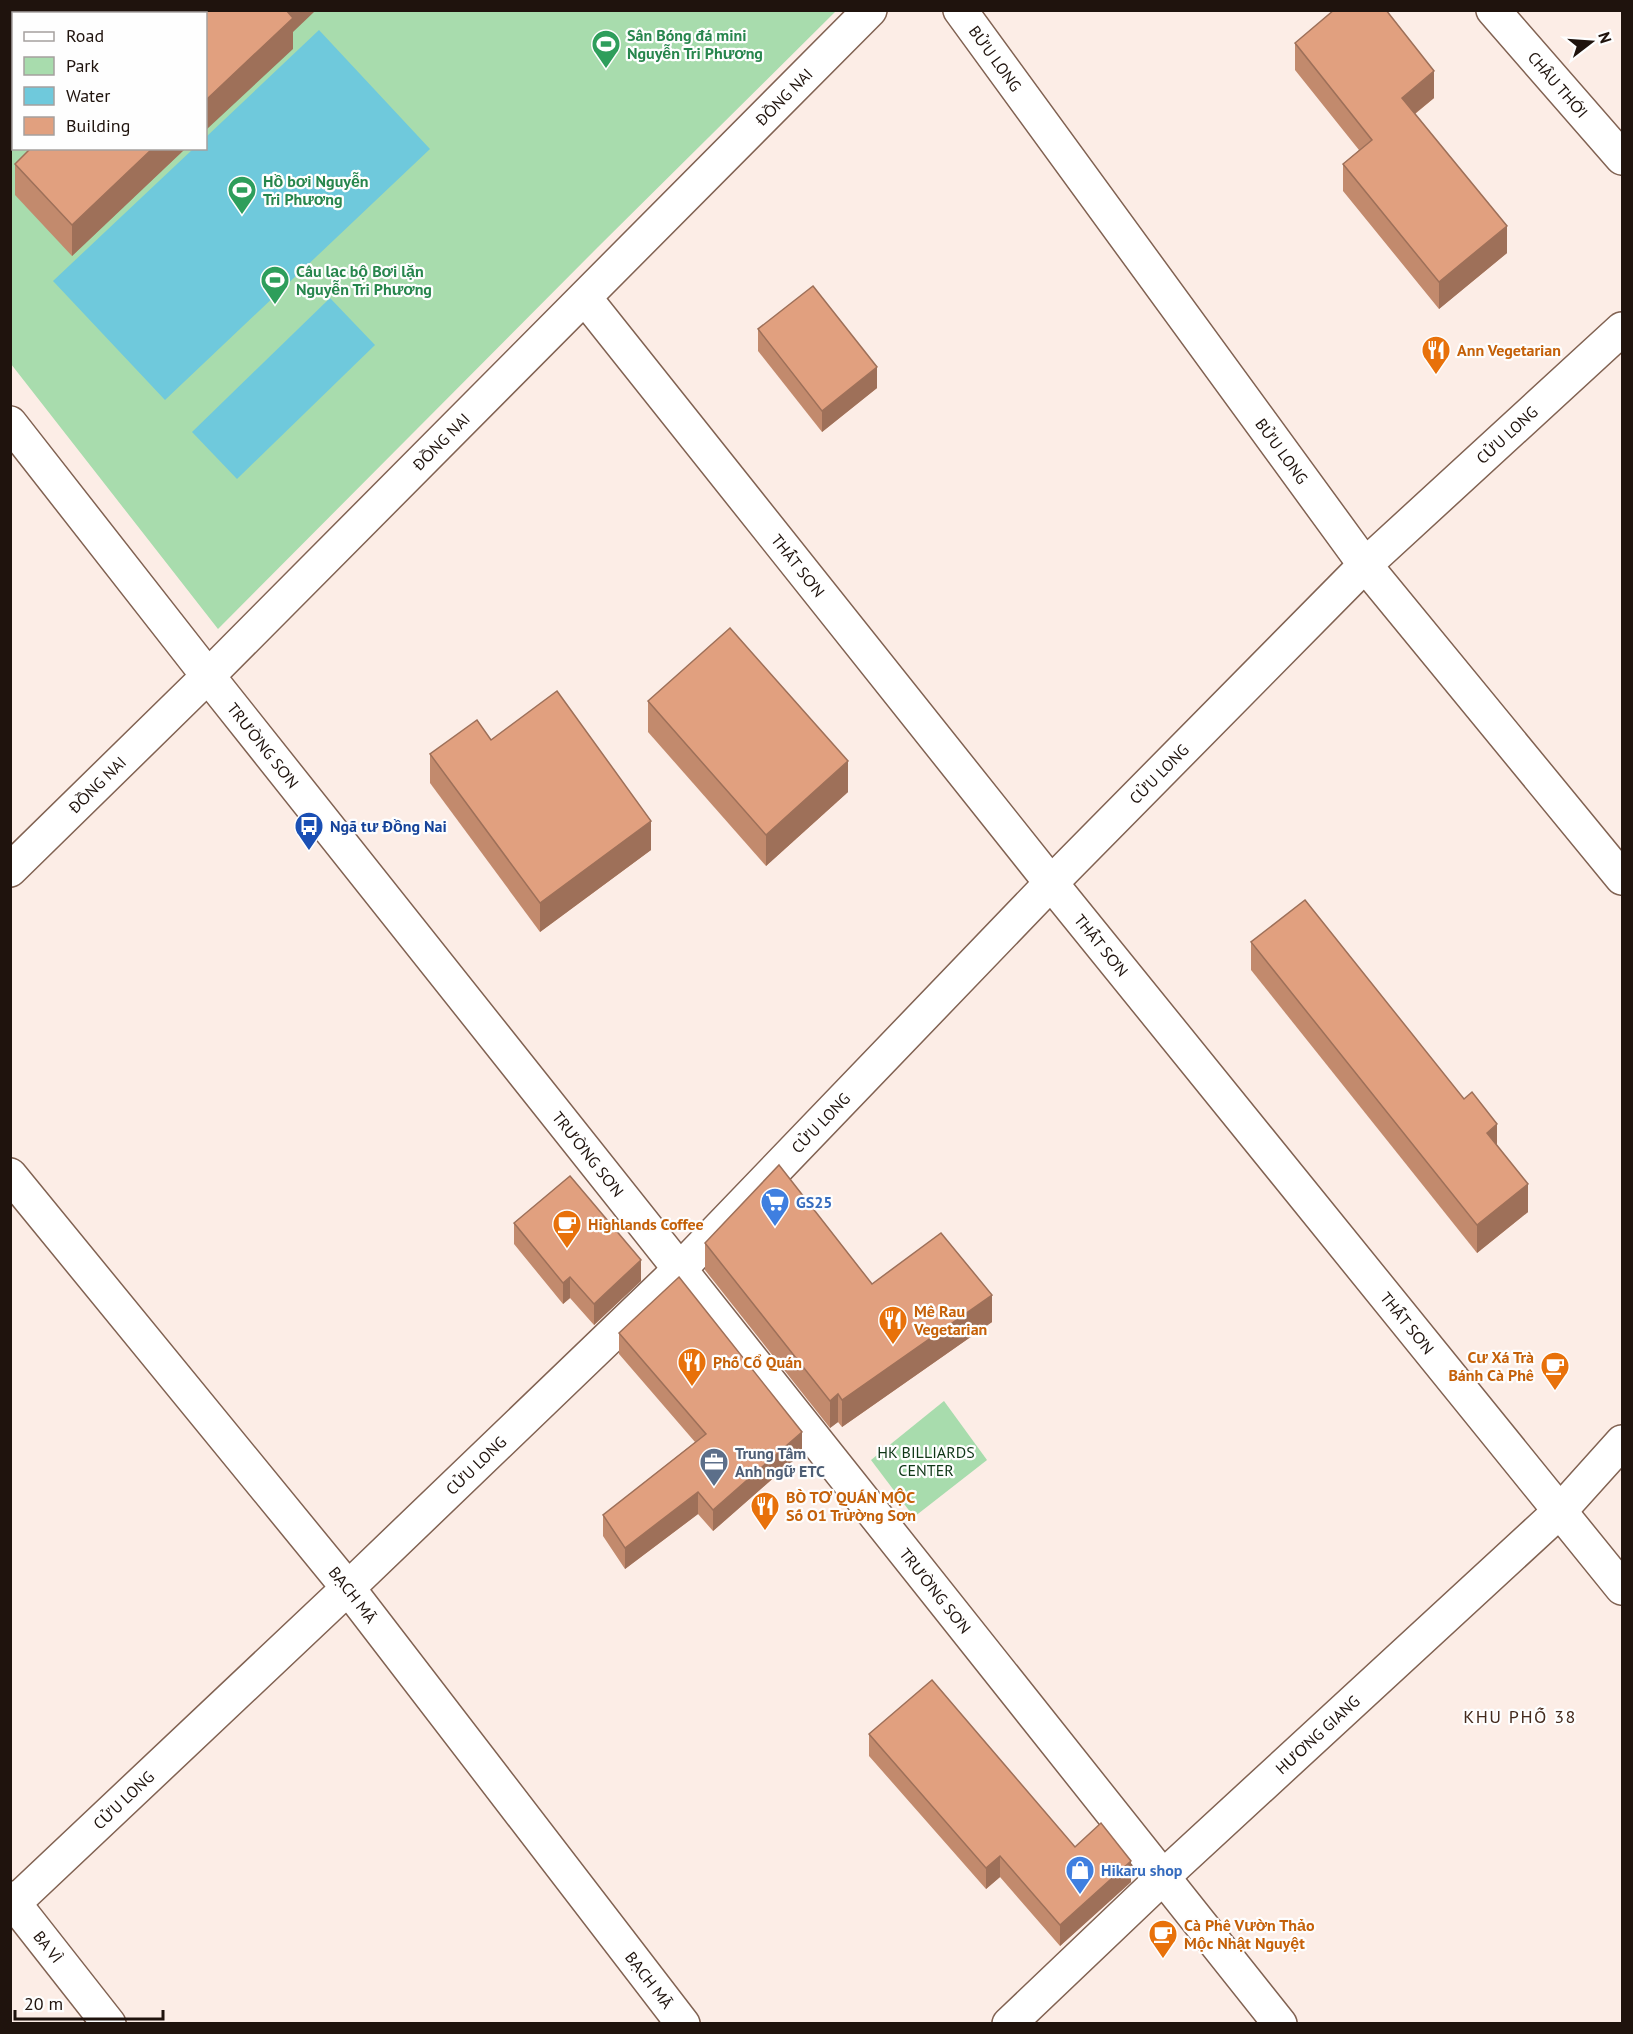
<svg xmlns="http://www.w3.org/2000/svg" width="1633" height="2034" font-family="'PT Sans',sans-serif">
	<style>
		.green { fill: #a8dcad }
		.water { fill: #6fc9dc }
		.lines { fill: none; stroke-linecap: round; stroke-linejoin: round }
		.minor-casing { stroke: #816252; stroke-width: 36 }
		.minor { stroke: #fff; stroke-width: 33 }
		.wall { fill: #c28a6d }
		.shaded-wall { fill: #9e7059 }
		.building { fill: #e1a07f; stroke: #9e7059; stroke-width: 1.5 }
		.labels { text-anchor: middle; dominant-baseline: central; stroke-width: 4.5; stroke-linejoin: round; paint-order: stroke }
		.leisure-label { font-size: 16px; font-weight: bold; fill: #27864d; stroke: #fefefe; text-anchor: start }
		.street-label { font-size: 16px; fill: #1f130d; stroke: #fefefe }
		.food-label { font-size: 16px; font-weight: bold; fill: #c56008; stroke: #fefefe; text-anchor: start }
		.transit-label { font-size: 16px; font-weight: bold; fill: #164399; stroke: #fefefe; text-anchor: start }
		.shop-label { font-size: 16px; font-weight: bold; fill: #366cbe; stroke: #fefefe; text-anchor: start }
		.park-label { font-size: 16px; fill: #0e3616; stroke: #fefefe }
		.service-label { font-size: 16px; font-weight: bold; fill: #4e5e75; stroke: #fefefe; text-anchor: start }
		.neighbourhood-label { font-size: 18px; letter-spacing: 1.5px; fill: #44291b; stroke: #fefefe }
	</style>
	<rect width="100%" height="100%" fill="#fcede6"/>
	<g class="green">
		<polygon points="70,11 836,11 598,247 218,629 11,364 11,47 13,45 14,148 206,148 206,14 65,13"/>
		<polygon points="944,1401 987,1460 914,1517 871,1460"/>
	</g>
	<g class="water">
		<polygon points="319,30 430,149 165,400 53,281 193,149 206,148 206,137"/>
		<polygon points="330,298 375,345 237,479 192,432"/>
	</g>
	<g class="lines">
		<g class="minor-casing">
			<g id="minor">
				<path id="s1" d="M960 10 1365 565 1622 878"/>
				<path id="s2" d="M1493 10 1622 158"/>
				<polyline points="38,14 43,10"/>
				<polyline points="10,30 14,28"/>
				<path id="s3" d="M585 298 1051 883 1622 1588"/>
				<path id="s4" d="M10 423 208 676 1280 2024"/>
				<path id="s5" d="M10 870 208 676 870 10"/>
				<path id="s6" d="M10 1175 348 1588 683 2024"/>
				<path id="s7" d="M10 1898 109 2024"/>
				<path id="s8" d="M10 1907 348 1588 680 1269 1051 883 1365 565 1622 329"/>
				<path id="s9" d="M1009 2024 1178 1863 1560 1511 1622 1442"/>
			</g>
		</g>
		<use href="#minor" class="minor"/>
	</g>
	<g class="wall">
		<polygon points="1295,43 1434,98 1415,114 1507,253 1439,309 1343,191 1343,164 1359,150 1295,70"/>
		<polygon points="31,148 186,148 72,256 15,195 15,164"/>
		<polygon points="758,329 877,388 822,432 758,351"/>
		<polygon points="648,701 848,792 766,866 648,732"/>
		<polygon points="491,740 651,850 540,932 430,783 430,754"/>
		<polygon points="1251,942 1497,1145 1528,1212 1477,1253 1251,970"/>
		<polygon points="514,1223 641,1281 594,1325 570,1298 563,1304 514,1244"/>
		<polygon points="705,1243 872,1284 992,1322 842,1427 838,1422 830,1428 705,1270"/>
		<polygon points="619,1333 802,1453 713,1531 698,1514 625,1569 603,1536 603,1515 695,1442 619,1354"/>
		<polygon points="869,1734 1075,1847 1131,1882 1060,1946 1000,1877 986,1889 869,1756"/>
	</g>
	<g class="shaded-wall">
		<polygon points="285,10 314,10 314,12 293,32 293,49 206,130 206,100"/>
		<polygon points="1434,71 1434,98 1402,124 1402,98"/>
		<polygon points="153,148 186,148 72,256 72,225"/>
		<polygon points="1507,226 1507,253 1439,309 1439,282"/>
		<polygon points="877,367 877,388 822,432 822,411"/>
		<polygon points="848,761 848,792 766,866 766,835"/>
		<polygon points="651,821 651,850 540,932 540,903"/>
		<polygon points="1497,1124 1497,1152 1487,1133"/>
		<polygon points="1528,1184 1528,1212 1477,1253 1477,1225"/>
		<polygon points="641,1260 641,1281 594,1325 594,1304"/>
		<polygon points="570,1277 570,1298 563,1304 563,1283"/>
		<polygon points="992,1295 992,1322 842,1427 842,1400"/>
		<polygon points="838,1394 838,1422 830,1428 830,1401"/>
		<polygon points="802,1432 802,1453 713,1531 713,1510"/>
		<polygon points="698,1492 698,1514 625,1569 625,1548"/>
		<polygon points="1000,1856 1000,1877 986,1889 986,1868"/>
		<polygon points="1131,1861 1131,1882 1060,1946 1060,1925"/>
	</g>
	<g class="building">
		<polygon points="177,10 286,10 293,18 206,100 206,14 174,14"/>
		<polygon points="1334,10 1386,10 1434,71 1402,98 1507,226 1439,282 1343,164 1372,140 1295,43"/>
		<polygon points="31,148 153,148 72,225 15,164"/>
		<polygon points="813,286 877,367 822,411 758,329"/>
		<polygon points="730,628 848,761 766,835 648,701"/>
		<polygon points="557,691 651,821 540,903 430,754 477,720 491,740"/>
		<polygon points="1305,900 1464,1099 1472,1092 1497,1124 1487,1133 1528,1184 1477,1225 1251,942"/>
		<polygon points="779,1165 872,1284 941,1233 992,1295 842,1400 838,1394 830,1401 705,1243"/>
		<polygon points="570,1176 641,1260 594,1304 570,1277 563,1283 514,1223"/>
		<polygon points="679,1277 802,1432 713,1510 698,1492 625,1548 603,1515 706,1434 619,1333"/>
		<polygon points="932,1680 1075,1847 1101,1823 1131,1861 1060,1925 1000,1856 986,1868 869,1734"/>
	</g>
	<defs>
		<g id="stadium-pin" transform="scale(1.5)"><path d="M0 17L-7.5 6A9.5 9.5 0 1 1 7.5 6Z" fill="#2e9e5b" stroke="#fefefe"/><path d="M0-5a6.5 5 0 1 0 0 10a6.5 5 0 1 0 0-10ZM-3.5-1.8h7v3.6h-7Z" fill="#fff"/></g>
		<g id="restaurant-pin" transform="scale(1.5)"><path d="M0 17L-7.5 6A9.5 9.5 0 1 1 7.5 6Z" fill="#e8710a" stroke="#fefefe"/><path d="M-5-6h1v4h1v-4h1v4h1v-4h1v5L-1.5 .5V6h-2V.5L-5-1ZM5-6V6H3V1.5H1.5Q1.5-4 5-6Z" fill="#fff"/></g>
		<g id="bus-pin" transform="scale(1.5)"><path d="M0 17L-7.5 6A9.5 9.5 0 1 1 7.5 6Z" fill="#1a4fb4" stroke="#fefefe"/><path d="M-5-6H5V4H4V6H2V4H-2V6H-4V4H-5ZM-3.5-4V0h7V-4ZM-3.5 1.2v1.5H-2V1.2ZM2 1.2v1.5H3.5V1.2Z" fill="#fff"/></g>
		<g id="supermarket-pin" transform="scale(1.5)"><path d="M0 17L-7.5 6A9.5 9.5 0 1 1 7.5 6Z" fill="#3f7fe0" stroke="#fefefe"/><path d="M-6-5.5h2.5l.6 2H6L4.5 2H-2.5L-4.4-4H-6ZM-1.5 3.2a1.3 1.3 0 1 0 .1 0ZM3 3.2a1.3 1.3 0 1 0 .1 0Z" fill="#fff"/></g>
		<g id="cafe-pin" transform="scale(1.5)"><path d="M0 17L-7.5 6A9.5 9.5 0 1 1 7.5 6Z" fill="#e8710a" stroke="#fefefe"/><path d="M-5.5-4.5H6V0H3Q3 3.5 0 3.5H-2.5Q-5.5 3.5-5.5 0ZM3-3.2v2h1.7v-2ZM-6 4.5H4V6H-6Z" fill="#fff"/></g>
		<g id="office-pin" transform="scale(1.5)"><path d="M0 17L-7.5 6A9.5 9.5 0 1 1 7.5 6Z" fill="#5c6f8a" stroke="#fefefe"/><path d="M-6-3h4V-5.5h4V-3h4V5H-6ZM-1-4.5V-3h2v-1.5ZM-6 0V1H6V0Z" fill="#fff"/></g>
		<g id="shop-pin" transform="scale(1.5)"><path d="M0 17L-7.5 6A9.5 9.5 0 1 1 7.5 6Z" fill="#3f7fe0" stroke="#fefefe"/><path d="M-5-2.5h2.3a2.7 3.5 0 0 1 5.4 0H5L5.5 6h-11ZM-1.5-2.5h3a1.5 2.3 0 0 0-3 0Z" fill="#fff"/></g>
	</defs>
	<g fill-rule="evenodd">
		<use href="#stadium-pin" x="606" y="44"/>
		<use href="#stadium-pin" x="242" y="190"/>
		<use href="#stadium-pin" x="275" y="280"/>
		<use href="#restaurant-pin" x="1436" y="350"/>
		<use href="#bus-pin" x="309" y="826"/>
		<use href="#supermarket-pin" x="775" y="1202"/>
		<use href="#cafe-pin" x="567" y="1224"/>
		<use href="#restaurant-pin" x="893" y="1320"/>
		<use href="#restaurant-pin" x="692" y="1362"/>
		<use href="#cafe-pin" x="1555" y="1366"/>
		<use href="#office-pin" x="714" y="1462"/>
		<use href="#restaurant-pin" x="765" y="1506"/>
		<use href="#shop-pin" x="1080" y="1870"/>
		<use href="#cafe-pin" x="1163" y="1934"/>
	</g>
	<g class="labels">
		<g class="leisure-label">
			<text x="627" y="35">Sân Bóng đá mini<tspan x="627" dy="18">Nguyễn Tri Phương</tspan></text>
			<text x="263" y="181">Hồ bơi Nguyễn<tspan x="263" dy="18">Tri Phương</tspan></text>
			<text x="296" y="271">Câu lạc bộ Bơi lặn<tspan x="296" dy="18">Nguyễn Tri Phương</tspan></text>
		</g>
		<g class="street-label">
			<text stroke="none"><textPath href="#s1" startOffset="60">BỬU LONG</textPath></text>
			<text stroke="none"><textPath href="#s2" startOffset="99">CHÂU THỚI</textPath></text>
			<text stroke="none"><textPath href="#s5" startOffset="1094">ĐỒNG NAI</textPath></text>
			<text stroke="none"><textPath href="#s8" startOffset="2100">CỬU LONG</textPath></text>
			<text stroke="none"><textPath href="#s5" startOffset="608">ĐỒNG NAI</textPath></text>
			<text stroke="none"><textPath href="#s1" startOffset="546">BỬU LONG</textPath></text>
			<text stroke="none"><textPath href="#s3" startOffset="342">THẤT SƠN</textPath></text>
			<text stroke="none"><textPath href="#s4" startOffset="410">TRƯỜNG SƠN</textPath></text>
			<text stroke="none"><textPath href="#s8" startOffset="1614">CỬU LONG</textPath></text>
			<text stroke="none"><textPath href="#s5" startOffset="122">ĐỒNG NAI</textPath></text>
			<text stroke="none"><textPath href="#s3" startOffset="828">THẤT SƠN</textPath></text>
			<text stroke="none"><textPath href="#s8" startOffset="1128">CỬU LONG</textPath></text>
			<text stroke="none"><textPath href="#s4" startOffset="932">TRƯỜNG SƠN</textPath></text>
			<text stroke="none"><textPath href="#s3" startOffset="1314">THẤT SƠN</textPath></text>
			<text stroke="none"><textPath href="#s8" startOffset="642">CỬU LONG</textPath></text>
			<text stroke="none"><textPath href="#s4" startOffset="1490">TRƯỜNG SƠN</textPath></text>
			<text stroke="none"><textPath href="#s6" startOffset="542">BẠCH MÃ</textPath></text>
			<text stroke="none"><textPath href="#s9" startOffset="423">HƯƠNG GIANG</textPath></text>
			<text stroke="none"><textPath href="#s8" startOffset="156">CỬU LONG</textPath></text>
			<text stroke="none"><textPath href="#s7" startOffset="62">BA VÌ</textPath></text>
			<text stroke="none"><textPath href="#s6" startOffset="1028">BẠCH MÃ</textPath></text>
		</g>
		<g class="food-label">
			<text x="1457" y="350">Ann Vegetarian</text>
			<text x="588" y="1224">Highlands Coffee</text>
			<text x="914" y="1311">Mê Rau<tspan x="914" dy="18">Vegetarian</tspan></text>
			<text x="1534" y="1357" text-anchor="end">Cư Xá Trà<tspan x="1534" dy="18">Bánh Cà Phê</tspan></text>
			<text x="713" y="1362">Phố Cổ Quán</text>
			<text x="786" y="1497">BÒ TƠ QUÁN MỘC<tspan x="786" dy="18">Số O1 Trường Sơn</tspan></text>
			<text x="1184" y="1925">Cà Phê Vườn Thảo<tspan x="1184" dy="18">Mộc Nhật Nguyệt</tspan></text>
		</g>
		<g class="transit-label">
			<text x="330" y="826">Ngã tư Đồng Nai</text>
		</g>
		<g class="shop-label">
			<text x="796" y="1202">GS25</text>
			<text x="1101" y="1870">Hikaru shop</text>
		</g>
		<g class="park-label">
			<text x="926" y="1452">HK BILLIARDS<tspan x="926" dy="18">CENTER</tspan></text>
		</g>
		<g class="service-label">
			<text x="735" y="1453">Trung Tâm<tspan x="735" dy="18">Anh ngữ ETC</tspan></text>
		</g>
		<g class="neighbourhood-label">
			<text x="1520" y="1716">KHU PHỐ 38</text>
		</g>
	</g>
	<rect width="1633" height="2034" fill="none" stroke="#1f130d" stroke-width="24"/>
	<rect x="12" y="12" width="195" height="138" fill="#fefefe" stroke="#a5a09e" stroke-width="1.5"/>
	<rect x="24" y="32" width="30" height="9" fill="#ffffff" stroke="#a5a09e" stroke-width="1.5"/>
	<text x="66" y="42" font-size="18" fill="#1f130d">Road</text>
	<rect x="24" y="57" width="30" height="18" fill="#a8dcad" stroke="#a5a09e" stroke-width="1.5"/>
	<text x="66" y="72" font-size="18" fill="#1f130d">Park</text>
	<rect x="24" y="87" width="30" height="18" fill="#6fc9dc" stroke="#a5a09e" stroke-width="1.5"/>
	<text x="66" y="102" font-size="18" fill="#1f130d">Water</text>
	<rect x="24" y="117" width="30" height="18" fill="#e1a07f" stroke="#a5a09e" stroke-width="1.5"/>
	<text x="66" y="132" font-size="18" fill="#1f130d">Building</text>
	<g transform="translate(1591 42) rotate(73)" stroke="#fefefe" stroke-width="4.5" paint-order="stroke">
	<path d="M0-4.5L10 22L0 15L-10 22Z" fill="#1f130d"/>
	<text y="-9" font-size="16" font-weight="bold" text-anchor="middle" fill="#1f130d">N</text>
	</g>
	<path d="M15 2010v9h148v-9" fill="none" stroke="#1f130d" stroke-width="3"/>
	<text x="24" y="2010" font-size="18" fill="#1f130d" stroke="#fefefe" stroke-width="4.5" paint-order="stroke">20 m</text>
</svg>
